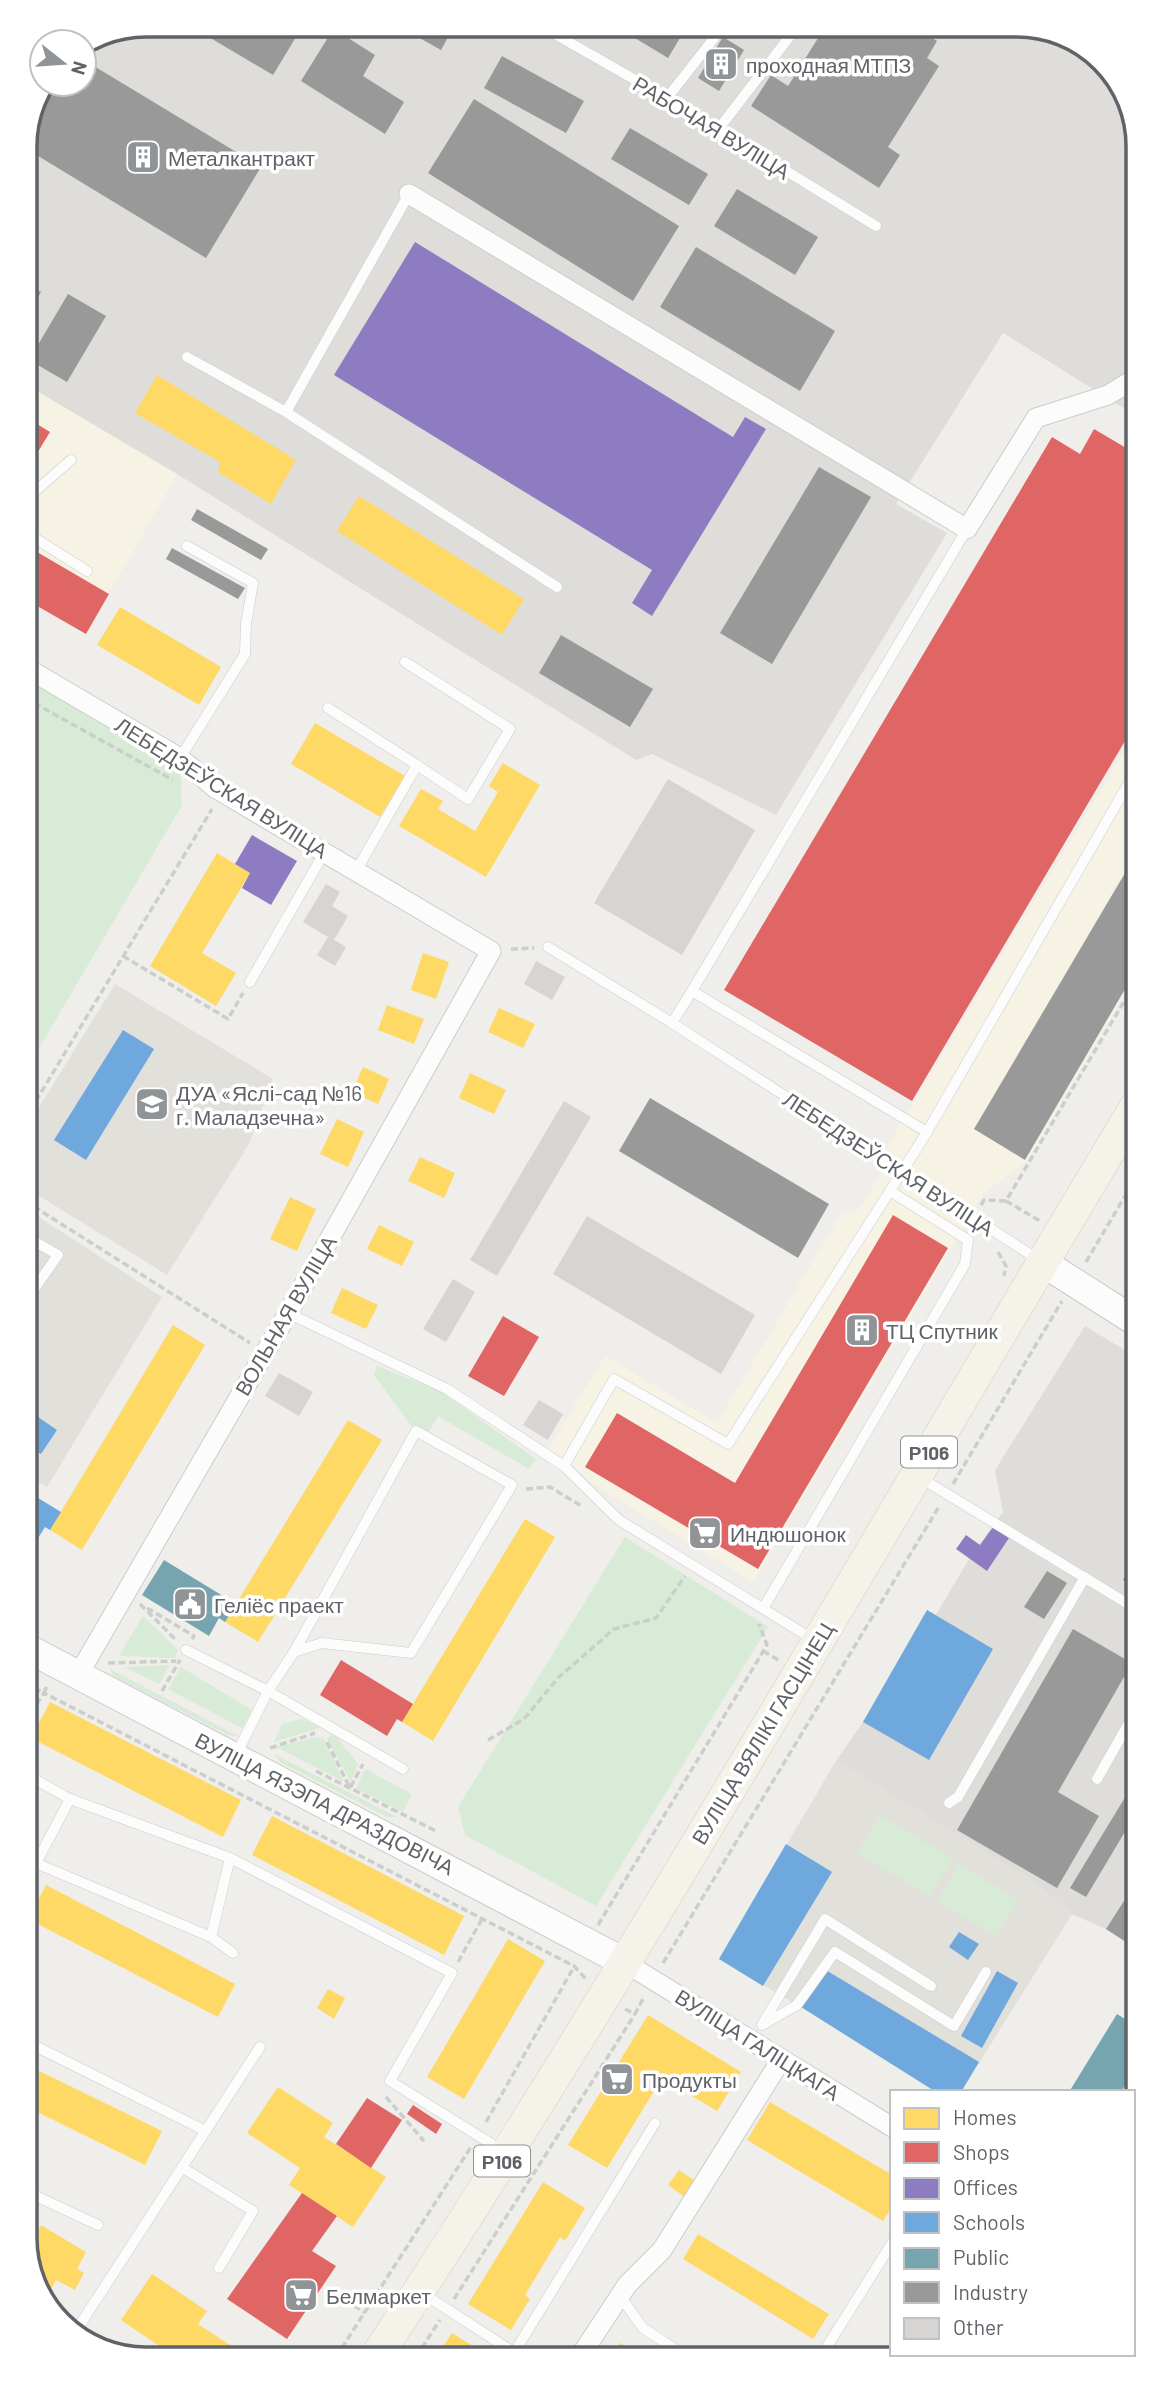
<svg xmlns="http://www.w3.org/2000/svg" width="1163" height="2384" font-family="Barlow,sans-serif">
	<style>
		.commercial { fill: #f7f3e4 }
		.industrial { fill: #dfddda }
		.education { fill: #e2e0da }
		.green { fill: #d8ebd6 }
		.homes { fill: #ffd966 }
		.shops { fill: #e06666 }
		.offices { fill: #8e7cc3 }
		.schools { fill: #6fa8dc }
		.public { fill: #76a5af }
		.industry { fill: #999 }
		.building { fill: #d6d5d3 }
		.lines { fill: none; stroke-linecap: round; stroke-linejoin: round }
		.lane-casing { stroke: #cbcccc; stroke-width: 11 }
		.street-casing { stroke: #cbcccc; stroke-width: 21 }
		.secondary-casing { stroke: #cacacb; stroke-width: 30 }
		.primary-casing { stroke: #d7ceb8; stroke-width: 33 }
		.path { stroke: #cacfcc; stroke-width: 3.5; stroke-dasharray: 7 3.5; stroke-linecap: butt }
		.lane { stroke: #fdfcfc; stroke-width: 10 }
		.street { stroke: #fdfcfc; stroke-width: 19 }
		.secondary { stroke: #fdfcfc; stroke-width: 28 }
		.primary { stroke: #f4f2e9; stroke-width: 32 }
		.labels { text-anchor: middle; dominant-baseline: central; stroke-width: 7; stroke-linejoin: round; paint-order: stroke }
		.shield { fill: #fff; stroke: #8f9295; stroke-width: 2 }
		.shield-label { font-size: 19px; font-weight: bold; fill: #5f6368 }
		.poi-label { font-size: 21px; fill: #5f6368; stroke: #fff; text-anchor: start }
		.street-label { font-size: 21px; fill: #5f6368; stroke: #fff }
		.rim { fill: none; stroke: #5f6368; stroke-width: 3.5 }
	</style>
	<rect width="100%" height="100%" fill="#efeeea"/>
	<g class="commercial">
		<polygon points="34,389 177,474 86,634 25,599 25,405"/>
		<polygon points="1122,755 1138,766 1138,971 1027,1161 984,1193 753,1582 592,1483 570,1462 548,1449 605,1356 717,1423 841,1214 859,1209 886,1166 879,1160"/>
	</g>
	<g class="industrial">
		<polygon points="1026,25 1091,49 1129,100 1138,146 1138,417 1003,333 896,504 947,533 776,815 652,754 636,760 177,474 25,384 25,138 49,84 84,84 84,44 100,34"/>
		<polygon points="1138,1222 1138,1253 1125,1245"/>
		<polygon points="1085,1326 1138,1358 1138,1950 1106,1929 1072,1914 1030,1879 836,1761 863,1722 927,1610 936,1615 969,1559 1003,1512 995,1470"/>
	</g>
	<g class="education">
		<polygon points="115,984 273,1079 249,1144 167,1275 25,1187 25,1130"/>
		<polygon points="25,1208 162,1297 47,1487 25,1474"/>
		<polygon points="836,1761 1030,1879 1072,1914 961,2092 797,2005 719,1959"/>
	</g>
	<g class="green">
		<polygon points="25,667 180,758 182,805 25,1072"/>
		<polygon points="377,1366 440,1391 536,1459 529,1469 438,1416 423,1442 374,1375"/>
		<polygon points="625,1537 768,1627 596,1906 465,1835 458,1807"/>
		<polygon points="143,1616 178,1650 175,1658 119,1656"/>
		<polygon points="170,1665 159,1684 124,1667"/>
		<polygon points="181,1667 252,1710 242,1728 168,1689"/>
		<polygon points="110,1669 238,1736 228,1735 113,1676"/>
		<polygon points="302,1719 320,1728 274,1742 282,1724"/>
		<polygon points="333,1733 358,1764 351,1782 327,1739"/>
		<polygon points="318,1737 324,1739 343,1781 276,1747"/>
		<polygon points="274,1754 397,1817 387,1817 280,1762"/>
		<polygon points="365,1769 412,1794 403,1812 356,1788"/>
		<polygon points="880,1815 953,1859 930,1897 857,1853"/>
		<polygon points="959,1864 1018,1900 996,1937 937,1901"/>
	</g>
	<g class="homes">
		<polygon points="157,375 296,460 271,504 218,472 220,462 135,413"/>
		<polygon points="359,496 524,599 502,635 337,531"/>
		<polygon points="120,607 221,667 199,705 97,645"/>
		<polygon points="315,723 405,776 380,817 291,764"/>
		<polygon points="503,763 540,785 486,877 399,826 421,789 443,801 438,809 475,831 498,792 489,786"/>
		<polygon points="217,853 250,873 202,953 236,973 216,1006 150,966"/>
		<polygon points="423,953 449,962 436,999 411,990"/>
		<polygon points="387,1005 424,1019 414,1044 378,1030"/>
		<polygon points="499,1008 535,1024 523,1048 488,1032"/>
		<polygon points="363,1067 389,1079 378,1104 352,1092"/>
		<polygon points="470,1073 506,1090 494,1114 459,1098"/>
		<polygon points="337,1119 364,1132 348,1167 320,1154"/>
		<polygon points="420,1157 455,1173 444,1198 408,1181"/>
		<polygon points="290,1197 316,1209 297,1251 270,1239"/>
		<polygon points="379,1225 414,1242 402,1266 367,1249"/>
		<polygon points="342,1288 378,1305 366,1329 331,1313"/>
		<polygon points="173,1325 205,1345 82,1550 50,1530"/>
		<polygon points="348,1420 382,1440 258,1642 225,1622"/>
		<polygon points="525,1519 555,1537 433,1741 402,1722"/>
		<polygon points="50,1702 241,1800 223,1837 31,1738"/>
		<polygon points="25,1790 33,1794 25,1810"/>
		<polygon points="272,1816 464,1916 444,1955 252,1855"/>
		<polygon points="46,1885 235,1984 218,2017 28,1919"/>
		<polygon points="508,1939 545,1961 464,2099 427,2077"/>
		<polygon points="328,1989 345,1998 334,2019 317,2008"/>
		<polygon points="648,2015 741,2072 717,2111 662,2078 607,2168 568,2145"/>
		<polygon points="25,2064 162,2131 145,2165 25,2106"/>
		<polygon points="278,2087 333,2123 324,2137 386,2177 353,2227 289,2185 300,2168 247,2133"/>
		<polygon points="770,2102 892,2175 892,2207 883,2221 747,2140"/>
		<polygon points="679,2170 697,2182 686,2198 668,2185"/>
		<polygon points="543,2182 585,2208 565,2241 560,2237 525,2295 530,2299 511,2330 468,2304"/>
		<polygon points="41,2225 86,2252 77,2269 84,2273 75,2290 56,2280 52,2288 33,2279 25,2229 36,2235"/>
		<polygon points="698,2234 829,2314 813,2339 683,2259"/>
		<polygon points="152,2274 207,2311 198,2324 250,2358 172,2359 174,2356 121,2320"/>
		<polygon points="452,2333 484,2353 482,2356 437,2356"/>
		<polygon points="620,2343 639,2354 612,2355"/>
	</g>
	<g class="shops">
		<polygon points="27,418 50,432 25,473 25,422"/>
		<polygon points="1094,429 1138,455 1138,464 1129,481 1138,486 1138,719 912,1101 724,990 1052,437 1080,454"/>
		<polygon points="25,545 109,594 86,634 25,599"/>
		<polygon points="893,1215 948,1248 758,1569 585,1467 617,1413 735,1483"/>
		<polygon points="503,1316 539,1337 504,1396 468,1376"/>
		<polygon points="341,1660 413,1704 402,1722 397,1719 387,1736 320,1695"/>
		<polygon points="367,2098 402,2120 371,2168 336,2144"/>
		<polygon points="413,2105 442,2124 436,2134 407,2114"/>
		<polygon points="302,2193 337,2216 312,2251 336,2266 287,2339 227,2299"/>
	</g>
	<g class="offices">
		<polygon points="415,242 733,437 745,417 766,429 652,616 632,603 652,570 334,375"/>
		<polygon points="252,835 297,861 271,905 242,888 250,873 235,864"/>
		<polygon points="993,1527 1009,1538 987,1571 956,1549 966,1535 980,1545"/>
	</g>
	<g class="schools">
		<polygon points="123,1030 154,1049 86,1160 54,1140"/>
		<polygon points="25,1247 39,1255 25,1278"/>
		<polygon points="25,1370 37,1376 30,1389 25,1386"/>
		<polygon points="38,1417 57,1430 41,1454 25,1444 25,1437"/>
		<polygon points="25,1490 61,1512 50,1530 45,1527 35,1543 25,1537"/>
		<polygon points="927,1610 993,1649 929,1760 863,1722"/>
		<polygon points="786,1844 832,1872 763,1986 719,1959"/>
		<polygon points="959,1932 979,1944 968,1960 949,1947"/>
		<polygon points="824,1969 979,2062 961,2092 936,2092 801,2007"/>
		<polygon points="997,1971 1018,1983 982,2048 961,2036"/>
	</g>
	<g class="public">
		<polygon points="164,1560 236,1604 225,1622 219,1618 209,1636 142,1595"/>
		<polygon points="1117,2014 1138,2027 1138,2064 1121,2092 1069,2092"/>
	</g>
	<g class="industry">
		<polygon points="913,26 937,41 927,58 939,66 888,147 900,155 879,188 751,106 771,75 788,86 825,27"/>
		<polygon points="686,28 668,58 620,29 622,29"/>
		<polygon points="452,30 441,50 407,31 415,31"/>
		<polygon points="332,31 337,31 375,55 363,76 404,102 385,134 301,81"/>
		<polygon points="283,32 299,32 273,75 202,33"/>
		<polygon points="723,37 744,50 719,91 698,78"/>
		<polygon points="502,56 584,101 566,133 484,88"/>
		<polygon points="84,60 261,167 206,258 25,148 25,138 49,84 84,84"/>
		<polygon points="474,99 679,226 633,301 428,173"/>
		<polygon points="630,128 708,174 689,205 611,159"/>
		<polygon points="737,189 818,237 795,275 714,226"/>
		<polygon points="696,247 835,331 800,391 660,307"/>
		<polygon points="25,282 41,292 25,320"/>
		<polygon points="68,294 106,316 67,382 29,360"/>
		<polygon points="819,467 871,497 772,664 720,633"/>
		<polygon points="197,509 268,549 261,560 191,520"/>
		<polygon points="172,548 245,588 238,599 166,559"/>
		<polygon points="561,635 653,689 630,727 539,673"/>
		<polygon points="1138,851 1138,967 1025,1160 974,1129"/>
		<polygon points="650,1098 829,1204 798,1258 619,1151"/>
		<polygon points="1138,1554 1138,1590 1123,1580"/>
		<polygon points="1047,1571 1067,1583 1044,1619 1024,1607"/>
		<polygon points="1073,1629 1132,1663 1058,1792 1099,1816 1057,1888 957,1830"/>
		<polygon points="1138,1725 1138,1742 1131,1738"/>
		<polygon points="1138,1776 1138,1810 1086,1897 1070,1888"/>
		<polygon points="1124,1901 1138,1910 1138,1950 1106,1929"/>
	</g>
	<g class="building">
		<polygon points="668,779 755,830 682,955 594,903"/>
		<polygon points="326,884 340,892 332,906 348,916 334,940 346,947 335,966 317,955 328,937 303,922"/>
		<polygon points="536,961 565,977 552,1000 524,984"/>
		<polygon points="564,1101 591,1117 497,1276 470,1260"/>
		<polygon points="587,1216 755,1315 721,1374 553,1274"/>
		<polygon points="453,1279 475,1292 446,1342 423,1329"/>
		<polygon points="279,1373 313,1392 299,1416 265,1396"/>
		<polygon points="539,1400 563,1414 548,1440 523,1425"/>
	</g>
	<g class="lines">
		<g class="lane-casing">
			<g id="lane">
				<polyline points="546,29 667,98 876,226"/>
				<polyline points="667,98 722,28"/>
				<polyline points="717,131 797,27"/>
				<polyline points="187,357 286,412 409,194"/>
				<polyline points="286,412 557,587"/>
				<polyline points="25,500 71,460"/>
				<polyline points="25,532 87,571"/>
				<polyline points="328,708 417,765"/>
				<polyline points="180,758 245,654 246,624 253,583 187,546"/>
				<polyline points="356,871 417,765 468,799 510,729 405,662"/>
				<polyline points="548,947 672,1023"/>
				<polyline points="250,982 324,853"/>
				<polyline points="692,991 672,1023 1039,1260"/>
				<polyline points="927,1132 1138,767"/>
				<polyline points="25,1302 58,1255 25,1236"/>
				<polyline points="288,1313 447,1389 564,1466 619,1520 814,1640"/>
				<polyline points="25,1416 29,1413"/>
				<polyline points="564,1466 614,1379 728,1444 890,1191"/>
				<polyline points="919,1477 1138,1610"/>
				<polyline points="764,1607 965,1264 968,1240 890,1191 927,1132 692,991 967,529"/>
				<polyline points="186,1650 268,1691 403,1769"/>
				<polyline points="235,1757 268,1691 294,1652 322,1643 411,1653 512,1485 416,1431 294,1652"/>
				<polyline points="25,1774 70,1799"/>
				<polyline points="1097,1779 1138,1707"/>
				<polyline points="949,1803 958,1797 1085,1577"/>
				<polyline points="230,1858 211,1937 233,1953"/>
				<polyline points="38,1864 211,1937"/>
				<polyline points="25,1884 70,1799 230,1858 452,1973 390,2081 503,2151"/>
				<polyline points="763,2023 825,1919 931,1986"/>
				<polyline points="762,2025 797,2005 835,1952 954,2026 986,1972"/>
				<polyline points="25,2041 206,2131"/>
				<polyline points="183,2168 253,2211 219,2268"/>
				<polyline points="25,2191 98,2225"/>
				<polyline points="1133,2198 1138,2189"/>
				<polyline points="422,2293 518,2355"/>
				<polyline points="620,2296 643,2328 682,2354"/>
				<polyline points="74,2334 260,2047"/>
				<polyline points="823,2353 892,2243"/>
				<polyline points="512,2356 655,2123"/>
			</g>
		</g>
		<g class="street-casing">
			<g id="street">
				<polyline points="409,194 967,529 1036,418 1108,395 1136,378 1138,379"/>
				<polyline points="25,667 180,758 215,788 491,951 288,1313 77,1677"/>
				<polyline points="624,1962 892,2127"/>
				<polyline points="581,2355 627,2285 662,2250 781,2060"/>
			</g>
		</g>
		<g class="secondary-casing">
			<g id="secondary">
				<polyline points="1042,1262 1138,1323"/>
				<polyline points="25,1647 624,1962"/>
			</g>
		</g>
		<g class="primary-casing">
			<path id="primary" d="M376 2357C644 1948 886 1522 1138 1103"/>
		</g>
		<g class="path">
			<polyline points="25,698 173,780"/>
			<polyline points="511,949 534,948"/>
			<polyline points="123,956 228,1019 243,993"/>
			<polyline points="25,1119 212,809"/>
			<polyline points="25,1201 250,1343"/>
			<polyline points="1006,1201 1040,1221"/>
			<polyline points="981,1205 984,1200 1006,1201 1138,978"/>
			<polyline points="998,1252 1006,1266 1004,1276"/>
			<polyline points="1086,1262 1138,1174"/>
			<polyline points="953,1484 1062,1301"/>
			<polyline points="526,1489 550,1487 583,1507"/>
			<polyline points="140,1604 177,1641"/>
			<polyline points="147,1608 194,1636 192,1639"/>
			<polyline points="763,1651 780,1661"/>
			<polyline points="108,1663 176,1661"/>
			<polyline points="25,1683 44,1693 47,1685"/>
			<polyline points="162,1691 180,1660"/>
			<polyline points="25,1722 44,1693 574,1966 586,1979"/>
			<polyline points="488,1740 524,1719 558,1678 614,1629 656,1618 685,1576"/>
			<polyline points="327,1742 350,1788 363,1764"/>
			<polyline points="270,1748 315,1733"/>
			<polyline points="316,1771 436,1831"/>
			<polyline points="598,1925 767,1645 759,1624"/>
			<polyline points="458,1962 482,1919"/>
			<polyline points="663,1963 940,1505"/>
			<polyline points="625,2009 635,2014 644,1997"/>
			<polyline points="386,2097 424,2141"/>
			<polyline points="486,2122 575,1965"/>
			<polyline points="328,2288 365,2313"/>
			<polyline points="454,2299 635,2014"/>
			<polyline points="336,2357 471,2147"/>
			<polyline points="416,2357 440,2320"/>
		</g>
		<use href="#lane" class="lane"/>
		<use href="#street" class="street"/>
		<use href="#secondary" class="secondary"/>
		<use href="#primary" class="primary"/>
	</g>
	<defs>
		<g id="building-square" transform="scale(1.75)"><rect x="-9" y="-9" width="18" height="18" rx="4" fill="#919496" stroke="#fff"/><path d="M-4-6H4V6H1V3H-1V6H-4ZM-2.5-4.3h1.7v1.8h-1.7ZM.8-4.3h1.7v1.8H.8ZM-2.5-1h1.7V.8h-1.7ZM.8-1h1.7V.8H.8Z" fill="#fff"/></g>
		<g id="school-square" transform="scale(1.75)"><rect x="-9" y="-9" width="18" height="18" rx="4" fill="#919496" stroke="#fff"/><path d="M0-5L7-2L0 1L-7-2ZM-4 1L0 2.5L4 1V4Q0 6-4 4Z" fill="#fff"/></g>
		<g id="supermarket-square" transform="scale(1.75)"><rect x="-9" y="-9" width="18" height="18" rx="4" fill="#919496" stroke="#fff"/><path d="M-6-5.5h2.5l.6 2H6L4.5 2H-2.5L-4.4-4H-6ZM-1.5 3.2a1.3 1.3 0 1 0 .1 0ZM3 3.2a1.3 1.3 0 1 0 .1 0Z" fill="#fff"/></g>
		<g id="civic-square" transform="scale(1.75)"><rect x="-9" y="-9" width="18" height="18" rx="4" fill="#919496" stroke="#fff"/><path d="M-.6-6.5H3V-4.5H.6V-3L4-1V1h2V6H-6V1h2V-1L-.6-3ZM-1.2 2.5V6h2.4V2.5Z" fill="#fff"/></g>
	</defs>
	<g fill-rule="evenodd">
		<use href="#building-square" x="721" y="64"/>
		<use href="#building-square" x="143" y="157"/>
		<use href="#school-square" x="152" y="1104"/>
		<use href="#building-square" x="862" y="1330"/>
		<use href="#supermarket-square" x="705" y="1533"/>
		<use href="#civic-square" x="190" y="1604"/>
		<use href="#supermarket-square" x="617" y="2079"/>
		<use href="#supermarket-square" x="301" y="2295"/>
	</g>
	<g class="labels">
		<g class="shield">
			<rect x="901" y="1436.5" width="56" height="31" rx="5"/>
			<rect x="474" y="2145.5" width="56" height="31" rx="5"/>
		</g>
		<g class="shield-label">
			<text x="929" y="1452">Р106</text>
			<text x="502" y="2161">Р106</text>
		</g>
		<g class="poi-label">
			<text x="746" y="64">проходная МТПЗ</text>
			<text x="168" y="157">Металкантракт</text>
			<text x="176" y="1092">ДУА «Яслі-сад №16<tspan x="176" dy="24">г. Маладзечна»</tspan></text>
			<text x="886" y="1330">ТЦ Спутник</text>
			<text x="730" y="1533">Индюшонок</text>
			<text x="214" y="1604">Геліёс праект</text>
			<text x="642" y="2079">Продукты</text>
			<text x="326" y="2295">Белмаркет</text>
		</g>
		<g class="street-label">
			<text transform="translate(712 127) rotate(31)">РАБОЧАЯ ВУЛІЦА</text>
			<text transform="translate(222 787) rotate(32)">ЛЕБЕДЗЕЎСКАЯ ВУЛІЦА</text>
			<text transform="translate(889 1163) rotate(33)">ЛЕБЕДЗЕЎСКАЯ ВУЛІЦА</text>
			<text transform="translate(285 1315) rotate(-60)">ВОЛЬНАЯ ВУЛІЦА</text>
			<text transform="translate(762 1733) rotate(-59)">ВУЛІЦА ВЯЛІКІ ГАСЦІНЕЦ</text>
			<text transform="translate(325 1803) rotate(27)">ВУЛІЦА ЯЗЭПА ДРАЗДОВІЧА</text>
			<text transform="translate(758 2044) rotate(32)">ВУЛІЦА ГАЛІЦКАГА</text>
		</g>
	</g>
	<path d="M0 0H1163V2384H0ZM146 37H1017A109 109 0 0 1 1126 146V2238A109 109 0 0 1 1017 2347H146A109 109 0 0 1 37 2238V146A109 109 0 0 1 146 37Z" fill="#fff" fill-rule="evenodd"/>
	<path class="rim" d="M146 37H1017A109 109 0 0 1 1126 146V2238A109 109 0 0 1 1017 2347H146A109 109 0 0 1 37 2238V146A109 109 0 0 1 146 37Z"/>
	<rect x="890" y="2090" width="245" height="266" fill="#ffffff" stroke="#bfc1c3" stroke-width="2"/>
	<rect x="904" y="2108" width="35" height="21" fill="#ffd966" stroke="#bfc1c3" stroke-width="2"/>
	<text x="953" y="2125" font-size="21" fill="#5f6368">Homes</text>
	<rect x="904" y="2142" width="35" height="21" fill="#e06666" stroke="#bfc1c3" stroke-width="2"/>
	<text x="953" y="2160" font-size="21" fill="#5f6368">Shops</text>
	<rect x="904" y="2178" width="35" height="21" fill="#8e7cc3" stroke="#bfc1c3" stroke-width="2"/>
	<text x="953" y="2195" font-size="21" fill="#5f6368">Offices</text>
	<rect x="904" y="2212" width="35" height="21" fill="#6fa8dc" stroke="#bfc1c3" stroke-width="2"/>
	<text x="953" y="2230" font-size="21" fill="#5f6368">Schools</text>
	<rect x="904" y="2248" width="35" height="21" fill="#76a5af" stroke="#bfc1c3" stroke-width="2"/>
	<text x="953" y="2265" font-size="21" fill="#5f6368">Public</text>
	<rect x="904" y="2282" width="35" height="21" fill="#999999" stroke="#bfc1c3" stroke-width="2"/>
	<text x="953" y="2300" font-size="21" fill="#5f6368">Industry</text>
	<rect x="904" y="2318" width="35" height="21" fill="#d6d5d3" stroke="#bfc1c3" stroke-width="2"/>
	<text x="953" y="2335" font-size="21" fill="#5f6368">Other</text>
	<g transform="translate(63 63) rotate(107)"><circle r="33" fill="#ffffff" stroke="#bfc1c3" stroke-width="2"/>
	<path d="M0-5L12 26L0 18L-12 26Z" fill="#919496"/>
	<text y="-10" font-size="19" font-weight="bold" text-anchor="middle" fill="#5f6368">N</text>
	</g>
</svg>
